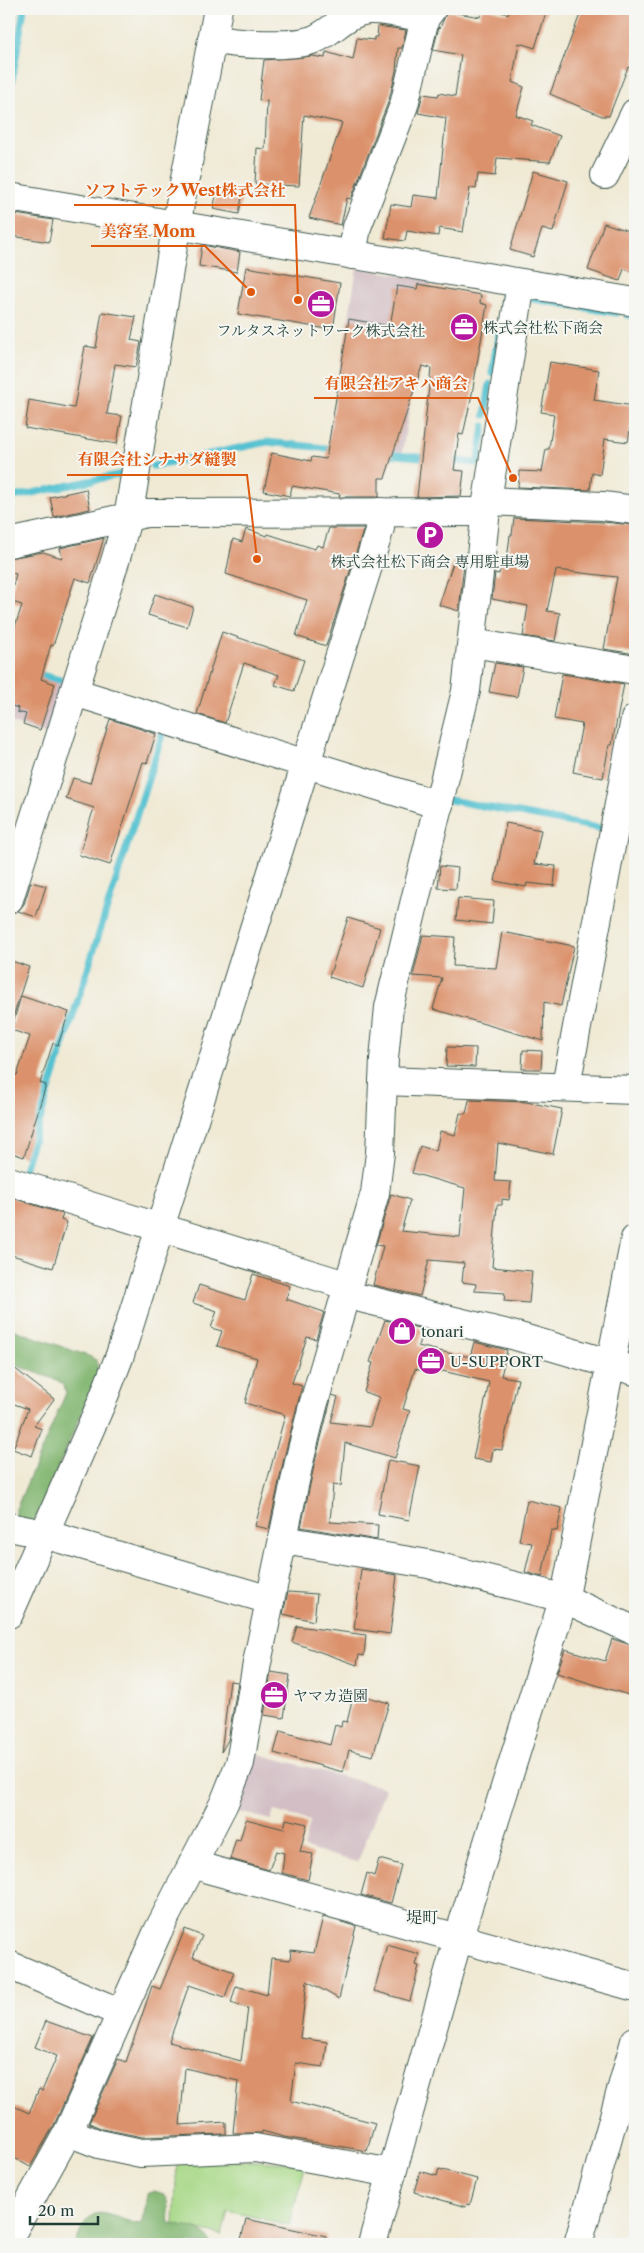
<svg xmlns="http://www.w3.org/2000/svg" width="644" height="2253" font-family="'Libre Caslon Text','Noto Serif JP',serif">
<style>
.industrial{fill:#d2bec4}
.green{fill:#a7d887;stroke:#638a5e}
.forest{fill:#85b874;stroke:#527a54}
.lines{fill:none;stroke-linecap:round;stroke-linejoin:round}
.stream{stroke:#57c2d1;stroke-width:7}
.building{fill:#db926c}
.minor-casing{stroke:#3e574c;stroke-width:30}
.minor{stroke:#fff;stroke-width:28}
.labels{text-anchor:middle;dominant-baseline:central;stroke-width:4;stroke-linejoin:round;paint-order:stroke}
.poi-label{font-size:15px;fill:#1f3d34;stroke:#f6f6f2;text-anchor:start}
.neighbourhood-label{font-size:16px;fill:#1f3d34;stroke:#f6f6f2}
.leader{fill:none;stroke:#de580e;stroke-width:2}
.callout-dot{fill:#de580e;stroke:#f6f6f2;stroke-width:2}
.callout-label{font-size:16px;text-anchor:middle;font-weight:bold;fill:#de580e;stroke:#f6f6f2;stroke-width:4;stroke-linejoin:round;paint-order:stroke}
</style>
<rect width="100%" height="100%" fill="#f6f6f2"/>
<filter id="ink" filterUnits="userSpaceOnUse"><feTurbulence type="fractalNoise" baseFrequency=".02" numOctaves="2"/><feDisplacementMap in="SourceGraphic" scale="10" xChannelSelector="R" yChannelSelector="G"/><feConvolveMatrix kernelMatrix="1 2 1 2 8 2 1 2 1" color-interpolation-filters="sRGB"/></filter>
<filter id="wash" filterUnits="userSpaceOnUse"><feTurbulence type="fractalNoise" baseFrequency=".0096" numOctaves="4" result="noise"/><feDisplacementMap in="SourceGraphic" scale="20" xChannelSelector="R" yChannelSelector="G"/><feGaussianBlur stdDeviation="1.12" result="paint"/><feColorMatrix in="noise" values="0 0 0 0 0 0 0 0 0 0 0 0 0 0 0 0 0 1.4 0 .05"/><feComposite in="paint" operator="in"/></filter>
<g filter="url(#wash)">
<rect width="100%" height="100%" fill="#f0ead5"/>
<g class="industrial">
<polygon points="357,268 431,280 402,452 328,444"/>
<polygon points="9,666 64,684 48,735 9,722"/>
<polygon points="251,1752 385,1788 358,1862 304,1848 310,1821 274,1811 271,1820 231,1810"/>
</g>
<polygon class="green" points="220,2159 306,2164 289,2225 228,2211 222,2235 174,2225 177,2161"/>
<g class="forest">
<polygon points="9,1328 91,1357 97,1361 98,1375 36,1518 30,1524 16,1517 16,1509 66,1393 64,1385 57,1380 9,1363"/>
<path d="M153,2191C174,2194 167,2207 170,2223C184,2229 207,2225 210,2244H76C91,2197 104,2216 139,2224L143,2222L147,2194Z"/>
</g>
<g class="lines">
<g class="stream">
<polyline points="9,98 24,9"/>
<polyline points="533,299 617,313"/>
<polyline points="503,306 504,296"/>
<polyline points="627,315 635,316"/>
<polyline points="492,373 501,318"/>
<polyline points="485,415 490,384"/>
<polyline points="386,454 430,458"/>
<polyline points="448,460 478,463 484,426"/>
<polyline points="153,466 267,442 335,449"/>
<polyline points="9,498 122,474"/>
<polyline points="34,673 60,680"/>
<polyline points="450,800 609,830"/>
<polyline points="619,832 635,836"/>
<polyline points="23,1173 165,726"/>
<polyline points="632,1323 635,1309"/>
</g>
</g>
<g id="blocks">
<g class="building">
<polygon points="482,9 490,9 508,14 509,9 547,9 535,48 519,43 512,82 524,87 516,115 533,121 531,125 560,136 550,162 497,158 495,176 478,174 476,189 470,188 463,232 439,228 438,236 407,231 405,241 385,238 391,204 411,207 413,195 438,198 446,118 418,113 423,94 438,96 439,93 455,96 461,55 433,50 439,27 440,28 447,11 480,17"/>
<polygon points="582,9 621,9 635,15 635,70 628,67 609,116 602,116 550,94"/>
<polygon points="378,26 406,30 402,48 398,48 396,71 389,100 351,199 347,198 341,225 309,218 342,123 304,115 299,186 255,184 257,148 265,149 267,101 259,100 264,60 312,56 325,58 326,52 353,60 357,38 374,40 374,37 377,37"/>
<polygon points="533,171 568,181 553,232 542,229 533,257 510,250"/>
<polygon points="217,192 242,197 239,214 213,209"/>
<polygon points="15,214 53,220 49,242 12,236"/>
<polygon points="604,223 635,233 635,273 624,269 620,281 588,270"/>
<polygon points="202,245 240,252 237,272 199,266"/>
<polygon points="246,267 340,283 333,330 238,314"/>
<polygon points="418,284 481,295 480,303 487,305 472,394 463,435 459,434 454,470 464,471 461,496 417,497 431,368 422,366 385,478 379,478 379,497 339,497 340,494 292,486 290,496 264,491 272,453 311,461 312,457 326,459 349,319 390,326 397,286 417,289"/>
<polygon points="102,312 136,317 131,340 141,342 136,367 115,364 107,414 122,416 117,444 25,428 29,400 74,408 85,346 96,348"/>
<polygon points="550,362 599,370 594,400 634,406 628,442 605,439 600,475 592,473 590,490 518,487 519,471 542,472 546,449 549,449 554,414 541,412"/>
<polygon points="86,489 90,509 54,517 50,497"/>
<polygon points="514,518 602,522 635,525 635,654 604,649 617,577 556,570 547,611 560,613 555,641 523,636 528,606 492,599 495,573 499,574 502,559 507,560 510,535 512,535"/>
<polygon points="329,528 364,528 326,646 296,636 307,600 226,574 233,539 242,542 246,529 267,536 268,534 315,549 317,545 323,547"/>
<polygon points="104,538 90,583 75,578 53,646 51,645 41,679 55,684 40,730 23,724 26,714 17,712 18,708 9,705 9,645 22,605 9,601 16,574 9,572 9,558 43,552 62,558 60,548"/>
<polygon points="454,560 464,563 459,611 439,605"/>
<polygon points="155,594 193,607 187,627 148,615"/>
<polygon points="222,632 304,660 294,691 275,685 279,675 244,663 225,723 197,714"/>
<polygon points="495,663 523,667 517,697 489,692"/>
<polygon points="562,674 624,684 612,745 609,745 603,778 573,772 582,724 554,719"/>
<polygon points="110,719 156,734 147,763 143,762 110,865 79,855 94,808 66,799 73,778 90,783"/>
<polygon points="506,823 541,830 534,864 556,866 554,886 527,883 526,887 495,881"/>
<polygon points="440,866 458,868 456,889 438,888"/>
<polygon points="31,882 46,886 36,917 18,911 24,904"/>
<polygon points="458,898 494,901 492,924 456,920"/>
<polygon points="348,918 380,928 363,988 329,977"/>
<polygon points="502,932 574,946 561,1006 544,1002 543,1041 433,1009 442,978 413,976 423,935 455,937 453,966 496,968"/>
<polygon points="9,960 29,967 13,1017 9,1017"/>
<polygon points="21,996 69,1012 58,1045 53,1043 40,1083 46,1085 24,1157 9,1152 9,1073 17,1075 30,1036 11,1030"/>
<polygon points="447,1047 476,1048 475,1067 446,1066"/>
<polygon points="523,1050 542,1051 541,1069 522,1069"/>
<polygon points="469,1100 526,1102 562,1109 553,1154 498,1143 495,1181 511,1182 509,1200 502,1199 502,1205 497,1205 492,1267 532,1271 529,1303 504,1301 505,1293 475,1291 476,1284 462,1282 464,1263 429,1260 420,1296 373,1285 383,1246 376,1245 391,1194 410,1200 401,1231 460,1237 465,1188 412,1173 420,1146 436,1151 440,1131 455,1135 460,1113 466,1114"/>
<polygon points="9,1197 63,1214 61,1220 67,1222 53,1268 9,1254"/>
<polygon points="253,1274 290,1286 286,1299 324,1312 316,1339 307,1337 292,1383 302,1386 284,1458 269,1529 255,1526 285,1415 245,1403 257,1358 217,1346 222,1331 211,1328 217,1311 193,1303 199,1285 245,1300"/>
<polygon points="385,1320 423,1329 418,1346 457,1355 457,1354 470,1357 474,1342 507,1350 501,1376 518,1379 502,1450 493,1449 491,1462 473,1459 489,1382 438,1370 437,1374 415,1369 403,1409 410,1411 395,1458 345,1443 341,1486 333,1485 330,1522 378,1525 377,1540 301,1527 314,1466 332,1395 338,1397 331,1422 370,1427 379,1397 364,1392 373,1363 370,1362"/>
<polygon points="9,1364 54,1399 34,1426 42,1429 32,1456 13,1449 28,1409 9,1402"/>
<polygon points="388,1460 420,1466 409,1520 378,1514"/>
<polygon points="527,1500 562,1508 557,1531 551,1530 542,1577 525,1572 532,1543 519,1541"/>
<polygon points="361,1569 397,1575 390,1634 354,1629"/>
<polygon points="288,1592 317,1594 314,1621 283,1614"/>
<polygon points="297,1626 366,1635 364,1656 359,1655 357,1665 292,1642"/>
<polygon points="612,1639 635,1646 635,1697 557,1673 565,1649 605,1661"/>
<polygon points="271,1672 290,1675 284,1718 264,1715"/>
<polygon points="230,1681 238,1682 228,1740 221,1752"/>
<polygon points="354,1693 389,1703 373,1756 349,1750 343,1772 274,1753 280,1731 330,1745 335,1725 341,1727 342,1721 347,1722"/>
<polygon points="246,1819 284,1829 286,1819 307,1824 300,1852 313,1854 308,1880 282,1873 284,1853 276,1851 269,1870 230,1859 236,1839 240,1840"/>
<polygon points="379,1859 401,1865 391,1903 361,1895 367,1873 374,1876"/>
<polygon points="323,1917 356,1926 339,1999 307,1981 300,2038 327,2042 325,2059 323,2067 296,2063 291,2101 375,2123 367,2151 284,2137 262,2131 262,2133 233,2133 238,2081 185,2068 180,2125 226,2122 226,2134 142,2137 103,2129 89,2123 118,2059 126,2062 152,1986 160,1989 185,1929 202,1936 193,1957 234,1972 225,1997 189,1985 169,2042 241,2061 248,2008 231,2003 236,1986 267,1995 271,1958 290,1960 291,1950 314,1953"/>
<polygon points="387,1945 419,1954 416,1965 419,1966 410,2001 374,1991"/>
<polygon points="46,2021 93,2038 54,2125 30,2167 9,2155 9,2104 29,2113 39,2089 42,2091 57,2056 35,2047"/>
<polygon points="439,2169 477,2179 470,2205 467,2204 466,2207 414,2192 420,2171 437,2176"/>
<polygon points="246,2219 326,2236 325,2244 240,2244"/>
</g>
</g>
</g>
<g filter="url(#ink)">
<use href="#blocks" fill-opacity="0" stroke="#3e574c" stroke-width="1"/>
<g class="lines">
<defs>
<g id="minor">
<path d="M212,39C234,44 294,48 315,39C333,31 347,12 368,10C386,9 407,15 425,18"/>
<polyline points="605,175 635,113"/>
<polyline points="9,197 635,302"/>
<polyline points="352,255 357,227 404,105 425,18 432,9"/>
<polyline points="487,501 603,506 635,510"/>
<polyline points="9,543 146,513 486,512"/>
<polyline points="472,643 635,670"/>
<polyline points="74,692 439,805"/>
<polyline points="9,899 116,558 129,512 180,204 218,9"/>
<polyline points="383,1081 635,1090"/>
<polyline points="567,1087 568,1075 635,719"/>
<polyline points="9,1181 339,1283 356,1297 516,1336 635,1371"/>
<polyline points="9,1527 44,1534 270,1600"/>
<polyline points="283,1540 428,1564 563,1598 635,1631"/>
<polyline points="9,1614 101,1404 120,1355 380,528 380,512"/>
<polyline points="194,1861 208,1869 635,1987"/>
<polyline points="9,1965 121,2013"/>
<polyline points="68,2132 99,2144 141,2153 255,2148 392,2173"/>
<polyline points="9,2238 68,2132 158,1931 224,1803 240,1763 257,1663 299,1462 313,1406 375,1193 380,1153 384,1059 389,1007 466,691 487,501 521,283"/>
<polyline points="372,2244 458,1939 566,1591 635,1239"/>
<polyline points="578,2244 635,2041"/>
</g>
</defs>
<use href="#minor" class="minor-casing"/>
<use href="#minor" class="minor"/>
</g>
</g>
<defs>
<symbol id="office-disc" viewBox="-11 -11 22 22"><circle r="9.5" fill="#b5179e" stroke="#f6f6f2"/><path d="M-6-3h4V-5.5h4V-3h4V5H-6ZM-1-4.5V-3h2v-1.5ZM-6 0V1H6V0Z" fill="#fff"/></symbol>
<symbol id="parking-disc" viewBox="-11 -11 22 22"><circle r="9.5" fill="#b5179e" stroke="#f6f6f2"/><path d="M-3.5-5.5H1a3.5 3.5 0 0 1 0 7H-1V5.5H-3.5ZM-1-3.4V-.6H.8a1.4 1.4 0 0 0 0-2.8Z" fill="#fff"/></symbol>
<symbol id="shop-disc" viewBox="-11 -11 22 22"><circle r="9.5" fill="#b5179e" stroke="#f6f6f2"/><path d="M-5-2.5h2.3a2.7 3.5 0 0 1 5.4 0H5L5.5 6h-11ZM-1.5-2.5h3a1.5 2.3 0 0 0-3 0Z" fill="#fff"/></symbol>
</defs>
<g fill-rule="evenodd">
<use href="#office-disc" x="305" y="288" width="32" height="32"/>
<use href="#office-disc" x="448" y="311" width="32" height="32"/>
<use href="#parking-disc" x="414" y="519" width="32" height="32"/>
<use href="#shop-disc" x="386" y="1315" width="32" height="32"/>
<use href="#office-disc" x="415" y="1345" width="32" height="32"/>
<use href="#office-disc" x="258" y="1679" width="32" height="32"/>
</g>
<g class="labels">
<g class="poi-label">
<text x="483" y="327">株式会社松下商会</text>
<text x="321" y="330" text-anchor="middle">フルタスネットワーク株式会社</text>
<text x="430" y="561" text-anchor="middle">株式会社松下商会 専用駐車場</text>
<text x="421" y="1331">tonari</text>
<text x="450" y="1361">U-SUPPORT</text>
<text x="293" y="1695">ヤマカ造園</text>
</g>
<g class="neighbourhood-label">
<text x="422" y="1917">堤町</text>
</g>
</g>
<path class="leader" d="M298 300L295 205H74M251 292L205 246H91M513 478L478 398H314M257 559L247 475H67"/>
<g class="callout-dot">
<circle cx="298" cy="300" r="5"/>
<circle cx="251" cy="292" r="5"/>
<circle cx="513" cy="478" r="5"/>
<circle cx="257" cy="559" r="5"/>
</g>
<g class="callout-label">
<text x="185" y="196">ソフトテックWest株式会社</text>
<text x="148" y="237">美容室 Mom</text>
<text x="396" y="389">有限会社アキハ商会</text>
<text x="157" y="465">有限会社シナサダ縫製</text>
</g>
<rect width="644" height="2253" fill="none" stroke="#f6f6f2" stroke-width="30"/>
<path d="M30 2216v8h68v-8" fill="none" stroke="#1f3d34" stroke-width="2.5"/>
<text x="38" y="2216" font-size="15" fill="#1f3d34" stroke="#f6f6f2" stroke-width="4" paint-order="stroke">20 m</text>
</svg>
